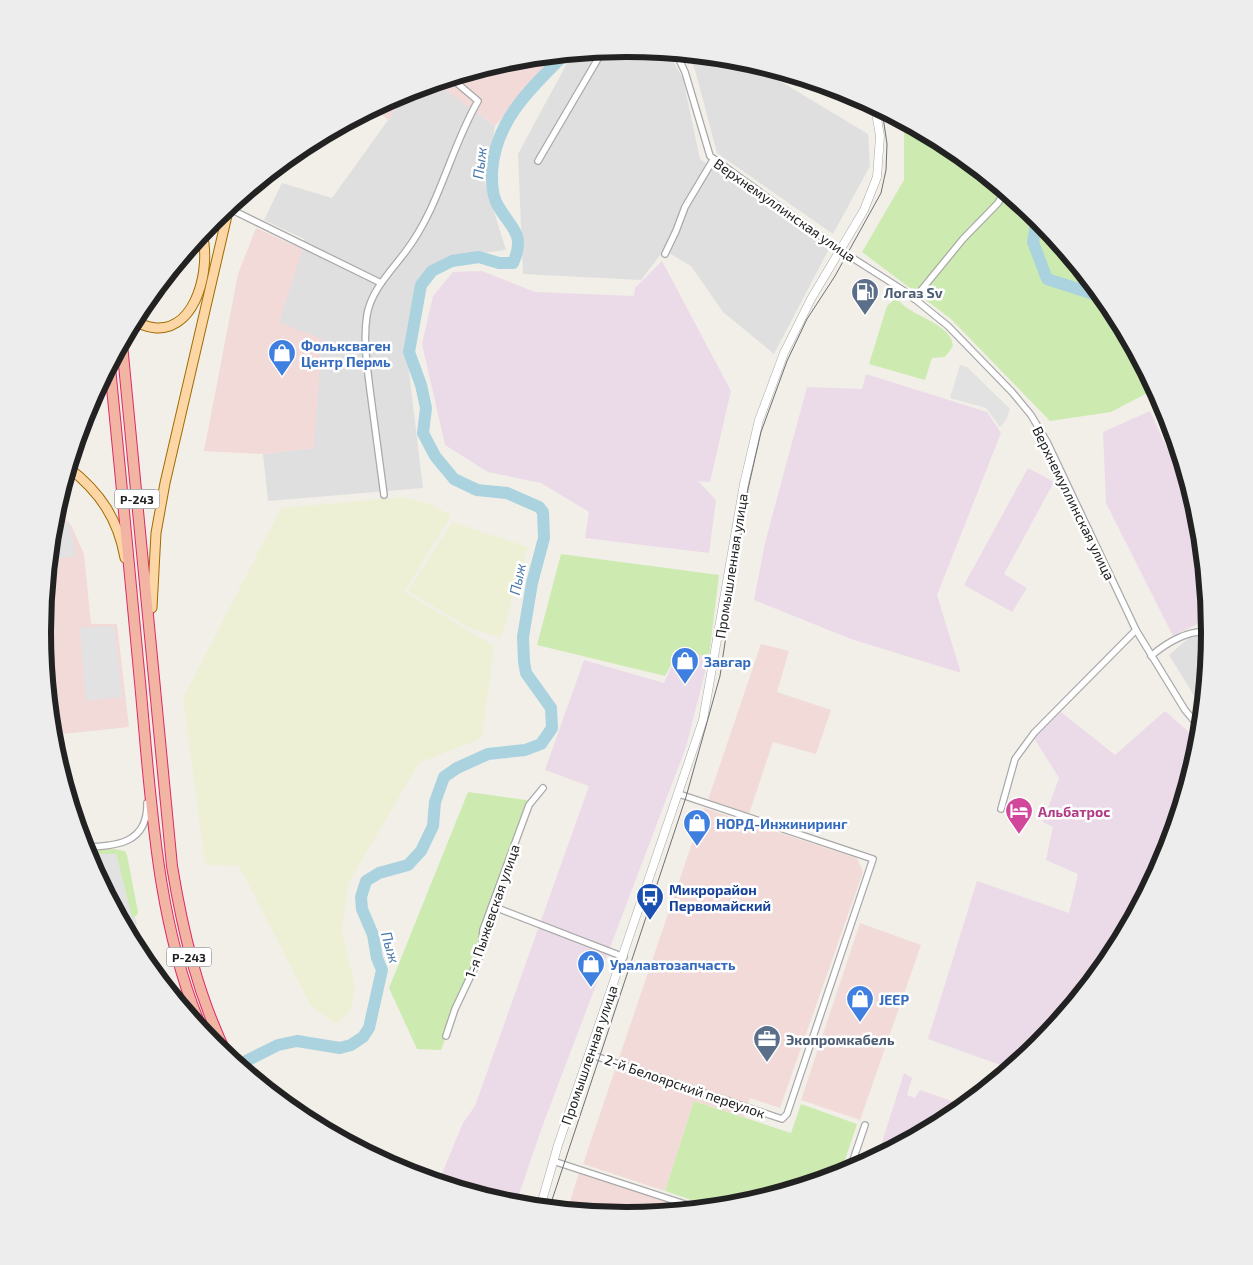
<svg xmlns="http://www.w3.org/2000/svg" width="1253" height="1265" font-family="'Exo 2',sans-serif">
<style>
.residential{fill:#e0dfdf}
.commercial{fill:#f2dad9}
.industrial{fill:#ebdbe8}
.farmland{fill:#eef0d5}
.grass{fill:#cdebb0}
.parking{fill:#e2e2e2}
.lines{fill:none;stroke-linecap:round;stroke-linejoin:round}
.river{stroke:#aad3df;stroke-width:12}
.minor-casing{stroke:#a9a9a9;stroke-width:8}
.tertiary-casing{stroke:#a9a9a9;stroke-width:9}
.primary-casing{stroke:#a06b00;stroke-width:11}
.trunk-casing{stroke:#dc2a67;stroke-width:12}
.minor{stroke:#fff;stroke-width:5.5}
.tertiary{stroke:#fff;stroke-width:8}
.primary{stroke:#fcd6a4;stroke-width:9}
.trunk{stroke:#f2b4a3;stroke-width:10}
.tram{stroke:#707070;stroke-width:1}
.labels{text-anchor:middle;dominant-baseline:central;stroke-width:5;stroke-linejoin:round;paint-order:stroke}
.shield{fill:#fff;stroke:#646464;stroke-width:1}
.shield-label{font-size:12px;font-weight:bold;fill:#222}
.street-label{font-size:14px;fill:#222;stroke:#fff}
.service-label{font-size:14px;font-weight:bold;fill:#4e5e75;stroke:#fff;text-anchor:start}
.shop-label{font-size:14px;font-weight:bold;fill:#366cbe;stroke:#fff;text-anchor:start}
.hotel-label{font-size:14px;font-weight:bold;fill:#b23c85;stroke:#fff;text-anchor:start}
.transit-label{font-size:14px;font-weight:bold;fill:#164399;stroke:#fff;text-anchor:start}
.water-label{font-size:15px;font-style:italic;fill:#4a7aab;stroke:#fff}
.rim{fill:none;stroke:#222;stroke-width:6}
</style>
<rect width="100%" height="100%" fill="#f2efe9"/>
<g class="residential">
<polygon points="627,49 669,53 683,79 700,159 830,247 774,354 723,312 691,266 664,250 641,280 523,274 518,154 572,54"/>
<polygon points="688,55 741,60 759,65 760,69 868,134 870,166 833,234 717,153 695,70"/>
<polygon points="436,83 495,126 485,183 506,250 451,257 416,284 406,347 423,488 268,501 263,454 314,448 279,322 304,239 264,220 282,183 332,198 409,91"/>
<polygon points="1209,621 1210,633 1203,710 1169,655"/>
</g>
<g class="commercial">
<polygon points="556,55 495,126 436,83 513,60"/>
<polygon points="409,91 388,120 374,108 403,93"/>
<polygon points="256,228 303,249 279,322 322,339 314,448 263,454 204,451 238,274"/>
<polygon points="56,510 71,525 84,554 91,624 117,624 129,727 53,735 43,633"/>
<polygon points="761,644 789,651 777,692 831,710 816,754 773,742 749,814 708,800"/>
<polygon points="704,808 857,858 863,872 780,1108 750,1098 744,1117 694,1101 665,1191 583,1164"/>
<polygon points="860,923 921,945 860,1120 801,1100"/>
<polygon points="579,1173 693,1210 626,1216 567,1211"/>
</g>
<g class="industrial">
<polygon points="662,261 731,391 710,482 698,481 716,500 709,553 585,538 589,512 541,483 488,472 445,445 422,344 433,296 453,272 482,271 535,292 634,296 635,288"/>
<polygon points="866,374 987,412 1001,433 937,595 961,673 851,639 754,600 765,543 807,387 862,389"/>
<polygon points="1150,411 1200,522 1206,587 1205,620 1173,636 1106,503 1103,432"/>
<polygon points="1028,468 1054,482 1004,574 1027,588 1012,612 964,585"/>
<polygon points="679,650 709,657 686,747 541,1130 515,1206 438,1183 463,1123 475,1106 589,786 545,770 584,660 664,683"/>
<polygon points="1165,711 1200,742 1199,747 1166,856 1112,957 1039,1046 1006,1073 1006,1067 928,1039 977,881 1069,913 1078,874 1046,860 1053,827 1043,822 1059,778 1034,738 1061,712 1115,755"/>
<polygon points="904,1073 912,1078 907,1095 915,1098 920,1090 966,1106 951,1118 877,1158"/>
</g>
<g class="farmland">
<polygon points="403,497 433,505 451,516 404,592 494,646 482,738 419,763 348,884 342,931 355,987 350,1012 336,1024 311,1006 239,866 205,865 183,698 281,508"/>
<polygon points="452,522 528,547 501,638 468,627 408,591"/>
</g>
<g class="grass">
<polygon points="904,122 951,147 1040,220 1112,308 1155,389 1111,412 1050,421 951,319 862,252 904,180"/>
<path d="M897,297C905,316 951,321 953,346L945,357L932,358L925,380L869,364L887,306Z"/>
<polygon points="561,554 719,575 709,657 679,650 665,676 537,645"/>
<polygon points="468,792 533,801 441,1050 417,1049 389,988"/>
<polygon points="114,849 125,851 127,855 138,912 137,915 132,918 116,854 86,854 85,851"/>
<polygon points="694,1101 791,1133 801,1104 857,1124 840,1175 740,1205 715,1208 665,1191"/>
</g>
<g class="parking">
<polygon points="960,365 967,367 1010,409 1006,420 1000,427 986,408 950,398"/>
<polygon points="56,512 70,526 76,556 50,559"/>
<polygon points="114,626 122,697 86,701 80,628"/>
<polygon points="86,854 116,854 132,917 135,917 137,924 129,935"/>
</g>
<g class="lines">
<g class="river">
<polyline points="1037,218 1033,242 1047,279 1103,297"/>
<path d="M238,1065L278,1045L297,1041L340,1048L351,1045L363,1037L369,1028L382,970L377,958L373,935L362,909L361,897L366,881L379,873L408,865L421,851L433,826L435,802L444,777L457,768L488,754L525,750L541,744L552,728L551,708L526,673L524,662L523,637L532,583L544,538L543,512L539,507L507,493L477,490L454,479L435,456L423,433L426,408L421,385L409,352L421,285L432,271L452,261L479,257L499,263H513C527,232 509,228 496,202C492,192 492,183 492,172C495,121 530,89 564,55"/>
</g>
<defs>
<g id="minor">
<polyline points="676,53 685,72 710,156 840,250 906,292 948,326 1012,392 1031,415 1047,442 1136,630 1185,710 1201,729"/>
<polyline points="538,161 599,57 606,51"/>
<polyline points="228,208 381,283"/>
<polyline points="665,254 676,231 685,207 713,160"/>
<polyline points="914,299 963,239 998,203 1005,191"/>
<path d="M384,495C379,460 375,425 370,390C367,365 363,340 367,315C371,290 392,270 406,251C440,206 450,149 478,101L451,78"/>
<path d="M1151,656C1166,643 1189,629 1210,632"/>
<polyline points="1001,809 1015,759 1034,733 1136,630"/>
<path d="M84,847C116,846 148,844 147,803"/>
<polyline points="492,906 624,957"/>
<polyline points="446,1036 455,1009 481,954 483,930 529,805 543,788"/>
<polyline points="589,1054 782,1119 787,1114 873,859 679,794"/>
<polyline points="553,1161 700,1209"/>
<polyline points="849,1172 865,1125"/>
</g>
<polyline id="tertiary" points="540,1208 558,1145 703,720 744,484 759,420 784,353 811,299 864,210 877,177 880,136 875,107"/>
<g id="primary">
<path d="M135,320C140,325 148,327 156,328C198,330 211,265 202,234"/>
<polyline points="91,402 96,393"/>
<path d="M69,468C100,492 118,519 125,558"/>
<polyline points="152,608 156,533 165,483 229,207"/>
</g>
<g id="trunk">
<path d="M122,344L172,866C183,933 198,996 228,1057"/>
<path d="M110,367C120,472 131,577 140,682C151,799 156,925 204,1034"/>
</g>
</defs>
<use href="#minor" class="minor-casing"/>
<use href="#tertiary" class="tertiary-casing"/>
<use href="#primary" class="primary-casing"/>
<use href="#trunk" class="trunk-casing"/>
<use href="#minor" class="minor"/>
<use href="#tertiary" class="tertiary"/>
<use href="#primary" class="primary"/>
<use href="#trunk" class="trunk"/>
<polyline class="tram" points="549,1209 686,797 720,676 748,489 761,432 787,361 807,319 835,276 881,193 886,170 887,144 882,110"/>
</g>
<defs>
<symbol id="fuel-pin" viewBox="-11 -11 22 30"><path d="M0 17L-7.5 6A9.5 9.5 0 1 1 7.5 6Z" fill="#5c6f8a" stroke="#fff"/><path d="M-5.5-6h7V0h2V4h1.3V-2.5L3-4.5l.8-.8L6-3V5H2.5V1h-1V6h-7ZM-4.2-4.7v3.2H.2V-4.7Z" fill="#fff"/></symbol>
<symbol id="shop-pin" viewBox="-11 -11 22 30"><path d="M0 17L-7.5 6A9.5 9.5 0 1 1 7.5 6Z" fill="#3f7fe0" stroke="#fff"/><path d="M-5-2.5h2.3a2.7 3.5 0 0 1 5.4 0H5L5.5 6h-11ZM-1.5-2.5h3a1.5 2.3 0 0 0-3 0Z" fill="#fff"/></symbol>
<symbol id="hotel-pin" viewBox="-11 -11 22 30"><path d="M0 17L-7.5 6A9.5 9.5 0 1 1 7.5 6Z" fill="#d1479c" stroke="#fff"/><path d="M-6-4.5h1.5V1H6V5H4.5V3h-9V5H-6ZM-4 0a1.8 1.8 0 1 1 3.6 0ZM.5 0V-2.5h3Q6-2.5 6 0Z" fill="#fff"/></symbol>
<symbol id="bus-pin" viewBox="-11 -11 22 30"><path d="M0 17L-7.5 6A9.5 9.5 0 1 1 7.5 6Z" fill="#1a4fb4" stroke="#fff"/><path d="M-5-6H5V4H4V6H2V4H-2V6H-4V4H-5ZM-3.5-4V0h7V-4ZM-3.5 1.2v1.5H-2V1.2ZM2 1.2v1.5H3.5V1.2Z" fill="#fff"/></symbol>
<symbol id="office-pin" viewBox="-11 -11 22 30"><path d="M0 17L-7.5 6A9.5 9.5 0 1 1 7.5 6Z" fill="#5c6f8a" stroke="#fff"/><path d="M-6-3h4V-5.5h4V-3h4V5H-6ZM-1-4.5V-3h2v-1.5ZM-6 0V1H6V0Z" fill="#fff"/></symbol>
</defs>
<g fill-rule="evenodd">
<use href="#fuel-pin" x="849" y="276" width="32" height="43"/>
<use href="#shop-pin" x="266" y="337" width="32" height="43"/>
<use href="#shop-pin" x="669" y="645" width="32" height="43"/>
<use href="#hotel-pin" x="1003" y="795" width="32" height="43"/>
<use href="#shop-pin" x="681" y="807" width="32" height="43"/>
<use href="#bus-pin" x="634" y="881" width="32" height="43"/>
<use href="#shop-pin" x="575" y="948" width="32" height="43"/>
<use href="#shop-pin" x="844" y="983" width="32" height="43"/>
<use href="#office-pin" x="751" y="1023" width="32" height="43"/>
</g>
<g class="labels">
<g class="shield">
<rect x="114.5" y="489.5" width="45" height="19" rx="4"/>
<rect x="166.5" y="947.5" width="45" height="19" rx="4"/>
</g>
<g class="shield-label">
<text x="137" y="499">Р-243</text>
<text x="189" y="957">Р-243</text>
</g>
<g class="street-label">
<text transform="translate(785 210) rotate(35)">Верхнемуллинская улица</text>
<text transform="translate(1074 503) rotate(64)">Верхнемуллинская улица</text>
<text transform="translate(731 566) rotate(-81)">Промышленная улица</text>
<text transform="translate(492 911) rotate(-71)">1-я Пыжевская улица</text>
<text transform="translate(589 1055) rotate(-71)">Промышленная улица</text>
<text transform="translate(685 1086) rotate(19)">2-й Белоярский переулок</text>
</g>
<g class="service-label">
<text x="884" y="292">Логаз Sv</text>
<text x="786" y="1039">Экопромкабель</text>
</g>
<g class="shop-label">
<text x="301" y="345">Фольксваген<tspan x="301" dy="16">Центр Пермь</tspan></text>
<text x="704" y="661">Завгар</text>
<text x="716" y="823">НОРД-Инжиниринг</text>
<text x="610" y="964">Уралавтозапчасть</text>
<text x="879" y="999">JEEP</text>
</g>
<g class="hotel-label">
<text x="1038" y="811">Альбатрос</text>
</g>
<g class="transit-label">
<text x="669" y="889">Микрорайон<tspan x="669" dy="16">Первомайский</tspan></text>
</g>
<g class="water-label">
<text transform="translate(479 163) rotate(-83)">Пыж</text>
<text transform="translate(517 579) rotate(-78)">Пыж</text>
<text transform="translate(391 947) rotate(74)">Пыж</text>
</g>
</g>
<path d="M0 0H1253V1265H0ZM51 632a575 575 0 1 1 1150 0a575 575 0 1 1-1150 0Z" fill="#ededed" fill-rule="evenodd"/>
<path class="rim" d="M51 632a575 575 0 1 1 1150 0a575 575 0 1 1-1150 0Z"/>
</svg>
